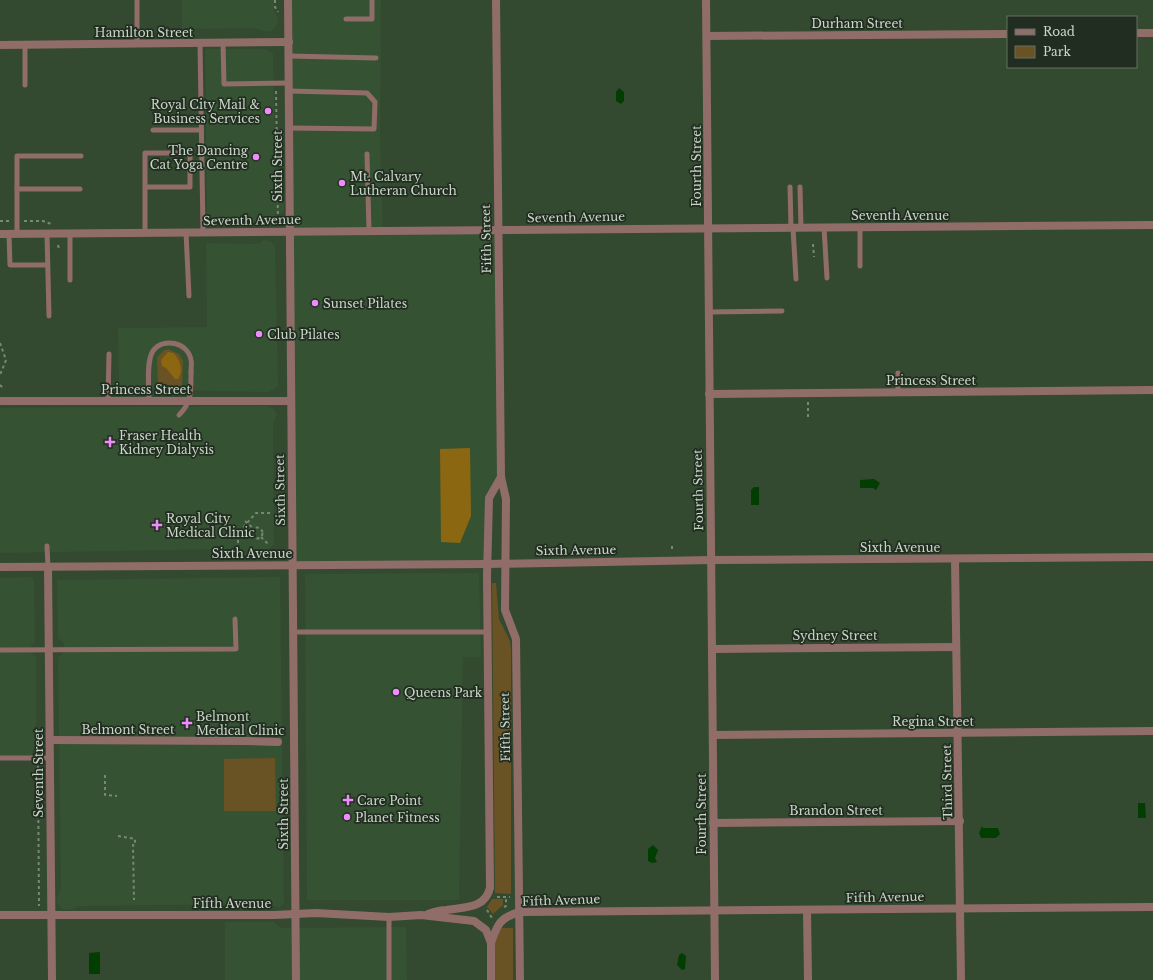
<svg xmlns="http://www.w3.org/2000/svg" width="1153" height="980" font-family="'Libre Baskerville',serif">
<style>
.built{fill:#355232}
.green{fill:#695223}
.forest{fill:#8b6712}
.water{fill:#023d02}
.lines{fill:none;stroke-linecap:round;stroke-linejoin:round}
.path{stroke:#768974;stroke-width:2;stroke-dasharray:3 3;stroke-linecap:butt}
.service{stroke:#916d6a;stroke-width:5}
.pedestrian{stroke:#916d6a;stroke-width:8}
.minor{stroke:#916d6a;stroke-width:8}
.tertiary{stroke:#916d6a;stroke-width:8}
.service-bridge{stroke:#916d6a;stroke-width:5}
.poi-dot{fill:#ed8cfa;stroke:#222d21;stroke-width:1.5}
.labels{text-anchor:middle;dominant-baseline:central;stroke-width:3.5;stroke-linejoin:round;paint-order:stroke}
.street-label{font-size:12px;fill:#c9d7c7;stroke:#222d21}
.poi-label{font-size:12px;fill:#c9d7c7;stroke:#222d21;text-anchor:start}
</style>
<rect width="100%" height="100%" fill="#334a30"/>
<g class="built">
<polygon points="182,0 274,0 274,11 278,18 278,22 272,31 268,32 253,28 182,29"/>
<polygon points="288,0 381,0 380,145 383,230 498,230 501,477 489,498 488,564 293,565"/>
<polygon points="205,49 265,49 273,54 276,197 280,198 284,203 284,210 282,213 275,213 275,221 272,222 207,220"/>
<polygon points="264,239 273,243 275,247 278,385 276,388 269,392 119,389 118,328 207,327 206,243 259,244"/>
<polygon points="268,406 274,409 277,414 273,425 274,544 269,549 228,552 228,549 0,553 0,408"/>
<polygon points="479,573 481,657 463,657 459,900 307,900 305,574"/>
<polygon points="31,577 34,581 35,642 31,645 32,654 36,657 36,748 32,750 32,758 0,758 0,578"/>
<polygon points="280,577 284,903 279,908 267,904 78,906 72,910 62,909 57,902 57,896 61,889 58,658 63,653 64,643 58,638 57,580"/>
<polygon points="225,922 273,922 281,928 406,927 407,980 225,980"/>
</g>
<g class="green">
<polygon points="168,349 179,354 183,361 182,386 158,384 157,358 163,351"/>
<polygon points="492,583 496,583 499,619 510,641 511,650 511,894 495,893"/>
<polygon points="275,758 276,811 224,811 224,759"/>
<polygon points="492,899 503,899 503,905 493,914 487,907"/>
<polygon points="501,928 513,928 513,980 495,980 494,943"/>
</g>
<g class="forest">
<path d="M168,352L173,353C180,358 184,372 178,379H175L166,368L162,366L161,360Z"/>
<polygon points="470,448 471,516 460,543 441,542 440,449"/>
</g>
<g class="water">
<polygon points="619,88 624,92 624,101 621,104 616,101 616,92"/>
<polygon points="874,479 880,483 876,490 873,488 860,488 860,480"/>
<polygon points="754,487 759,487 759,505 751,505 751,490"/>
<polygon points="1138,803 1145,803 1146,818 1138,818"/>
<polygon points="982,826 983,828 998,828 1000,834 996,838 981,838 979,833"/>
<polygon points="653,845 658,850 655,858 657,862 652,863 648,861 648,849"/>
<polygon points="100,952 100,974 89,974 89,953"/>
<polygon points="682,953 686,956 685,969 682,970 677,965 679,955"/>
</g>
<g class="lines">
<g class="path">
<polyline points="275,0 275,7 278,12"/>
<polyline points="276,91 278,223"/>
<polyline points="0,221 10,221"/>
<polyline points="24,221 43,221 51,224"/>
<polyline points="813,244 814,257"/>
<polyline points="58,245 59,249"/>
<polyline points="0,343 6,360 0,375"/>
<polyline points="0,385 3,388"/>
<polyline points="808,402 808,419"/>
<polyline points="245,521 253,528"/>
<circle cx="257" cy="533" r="5.5"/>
<polyline points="261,537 269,545"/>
<polyline points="672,546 672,552"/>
<polyline points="238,549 238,533 256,513 271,513"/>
<polyline points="38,750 38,738 40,737"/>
<polyline points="38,766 39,906"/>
<polyline points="105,775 105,795 117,796"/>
<polyline points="118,836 135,839 135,845 133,845 134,900"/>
<polyline points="497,897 510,897"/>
<polyline points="504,907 506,906 506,897"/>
<polyline points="487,910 492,918"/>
</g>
<g class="service">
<polyline points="346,19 372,19 372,0"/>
<polyline points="200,43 203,232"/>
<polyline points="223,43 224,84 289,83"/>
<polyline points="137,44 137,0"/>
<polyline points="25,45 25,85"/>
<polyline points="289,56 376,58"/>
<polyline points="289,91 367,93 375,102 374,129 289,128"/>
<polyline points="153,130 201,130"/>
<polyline points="367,154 369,231"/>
<polyline points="790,187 791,228"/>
<polyline points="800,187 801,228"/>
<polyline points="17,189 80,189"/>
<polyline points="824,227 827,278"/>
<polyline points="860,227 860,266"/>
<polyline points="793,228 796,279"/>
<polyline points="186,232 189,296"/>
<polyline points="145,233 145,153 190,153 190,187 145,187"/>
<polyline points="9,234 10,265 47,265"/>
<polyline points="17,234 17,156 81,156"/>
<polyline points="47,234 49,316"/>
<polyline points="70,234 70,280"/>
<polyline points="709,312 782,311"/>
<polyline points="898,373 898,392"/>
<polyline points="108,400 109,354"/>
<path d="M149,400C149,388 146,361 153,351C163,337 188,342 191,360C192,363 191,368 191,372"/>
<polyline points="47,546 48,567"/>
<polyline points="293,632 488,632"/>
<polyline points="0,650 236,649 235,619"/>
<polyline points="0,758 50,758"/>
<polyline points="389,917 389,980"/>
</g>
<polyline class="pedestrian" points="244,741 278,742"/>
<g class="minor">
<polyline points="496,0 501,477 506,499 505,610 516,639 520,980"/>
<polyline points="706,0 715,980"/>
<polyline points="1136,33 1153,33"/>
<polyline points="707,36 1008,34"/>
<polyline points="0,45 289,42"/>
<polyline points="0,234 1153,225"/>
<polyline points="709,394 1153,390"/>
<polyline points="0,401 291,401"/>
<polyline points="955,559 961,980"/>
<polyline points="48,567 52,980"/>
<polyline points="713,649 956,647"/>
<polyline points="713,735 1153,731"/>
<polyline points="50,740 244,741"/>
<polyline points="713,823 960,821"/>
<polyline points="807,910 808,980"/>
<path d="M428,914C434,912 440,910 446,910C464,907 485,909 490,888L487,576L489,498L501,477"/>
<polyline points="0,915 274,915 316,913 389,917 421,915 474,921 486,930 491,943 491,980"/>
<path d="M491,943C497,925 500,917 520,912L1153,907"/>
</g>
<g class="tertiary">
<polyline points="288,0 296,980"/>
<polyline points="0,567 488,564 711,560 1153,557"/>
</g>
<path class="service-bridge" d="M179,415C192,403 191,389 191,372"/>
</g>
<g class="poi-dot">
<circle cx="268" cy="111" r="4"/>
<circle cx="256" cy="157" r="4"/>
<circle cx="342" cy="183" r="4"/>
<circle cx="315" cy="303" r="4"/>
<circle cx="259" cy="334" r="4"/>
<path d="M108 436h4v4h4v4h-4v4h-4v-4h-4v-4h4z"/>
<path d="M155 519h4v4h4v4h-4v4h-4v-4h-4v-4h4z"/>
<circle cx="396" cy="692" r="4"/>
<path d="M185 717h4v4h4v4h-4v4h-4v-4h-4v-4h4z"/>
<path d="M346 794h4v4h4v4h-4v4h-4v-4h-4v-4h4z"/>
<circle cx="347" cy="817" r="4"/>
</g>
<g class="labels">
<g class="street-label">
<text x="857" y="23">Durham Street</text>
<text x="144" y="32">Hamilton Street</text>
<text transform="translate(277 166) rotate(-90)">Sixth Street</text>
<text transform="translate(696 166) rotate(-90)">Fourth Street</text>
<text x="900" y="215">Seventh Avenue</text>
<text transform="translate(576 217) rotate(-1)">Seventh Avenue</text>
<text transform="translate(252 220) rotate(-1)">Seventh Avenue</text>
<text transform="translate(486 239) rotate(-91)">Fifth Street</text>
<text x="931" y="380">Princess Street</text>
<text x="146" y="389">Princess Street</text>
<text transform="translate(280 490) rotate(-91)">Sixth Street</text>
<text transform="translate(698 490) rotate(-91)">Fourth Street</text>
<text x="900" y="547">Sixth Avenue</text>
<text transform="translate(576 550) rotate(-1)">Sixth Avenue</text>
<text x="252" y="553">Sixth Avenue</text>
<text x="835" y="635">Sydney Street</text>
<text x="933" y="721">Regina Street</text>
<text transform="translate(505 727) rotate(-91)">Fifth Street</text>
<text x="128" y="729">Belmont Street</text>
<text transform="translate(38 773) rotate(-90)">Seventh Street</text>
<text transform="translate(947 782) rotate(-91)">Third Street</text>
<text x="836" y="810">Brandon Street</text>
<text transform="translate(283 814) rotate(-90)">Sixth Street</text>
<text transform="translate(701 814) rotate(-90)">Fourth Street</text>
<text transform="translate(885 897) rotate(-1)">Fifth Avenue</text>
<text transform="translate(561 900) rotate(-2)">Fifth Avenue</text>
<text x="232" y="903">Fifth Avenue</text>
</g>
<g class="poi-label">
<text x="260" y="104" text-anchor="end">Royal City Mail &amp;<tspan x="260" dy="14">Business Services</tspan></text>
<text x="248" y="150" text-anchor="end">The Dancing<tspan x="248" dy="14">Cat Yoga Centre</tspan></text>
<text x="350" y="176">Mt. Calvary<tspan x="350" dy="14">Lutheran Church</tspan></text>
<text x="323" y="303">Sunset Pilates</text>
<text x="267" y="334">Club Pilates</text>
<text x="119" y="435">Fraser Health<tspan x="119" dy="14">Kidney Dialysis</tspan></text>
<text x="166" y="518">Royal City<tspan x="166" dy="14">Medical Clinic</tspan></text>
<text x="404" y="692">Queens Park</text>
<text x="196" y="716">Belmont<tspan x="196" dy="14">Medical Clinic</tspan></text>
<text x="357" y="800">Care Point</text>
<text x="355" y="817">Planet Fitness</text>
</g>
</g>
<rect x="1007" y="16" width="130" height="52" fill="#222d21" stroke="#657163"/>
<rect x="1015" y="29" width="20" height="6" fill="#916d6a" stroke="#657163"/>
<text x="1043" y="36" font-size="12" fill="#c9d7c7">Road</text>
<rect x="1015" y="46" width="20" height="12" fill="#695223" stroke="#657163"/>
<text x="1043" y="56" font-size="12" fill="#c9d7c7">Park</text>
</svg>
